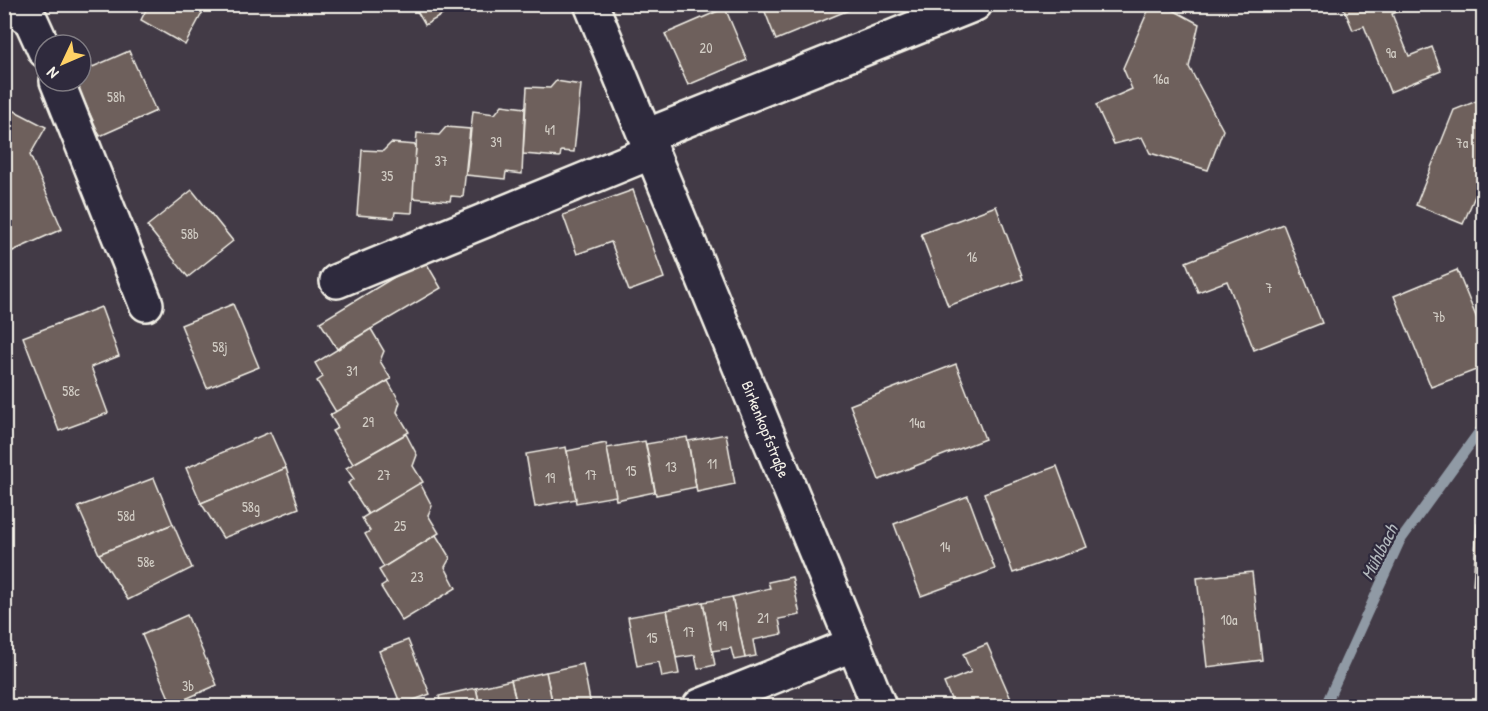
<svg xmlns="http://www.w3.org/2000/svg" width="1488" height="711" font-family="'Patrick Hand',sans-serif">
<style>
.lines{fill:none;stroke-linecap:round;stroke-linejoin:round}
.stream{stroke:#909aa5;stroke-width:10}
.building{fill:#6e605c;stroke:#f4f1e8;stroke-width:1.5}
.minor-casing{stroke:#f4f1e8;stroke-width:38}
.minor{stroke:#2f2a3d;stroke-width:33}
.labels{text-anchor:middle;dominant-baseline:central;stroke-width:4.5;stroke-linejoin:round;paint-order:stroke}
.number-label{font-size:14px;fill:#d2cdc5}
.street-label{font-size:16px;fill:#f4f1e8;stroke:#2f2a3d}
.water-label{font-size:18px;font-style:italic;fill:#b1b7bb;stroke:#2f2a3d}
</style>
<rect width="100%" height="100%" fill="#423a46"/>
<filter id="ink" filterUnits="userSpaceOnUse"><feTurbulence type="fractalNoise" baseFrequency=".0167" numOctaves="2"/><feDisplacementMap in="SourceGraphic" scale="12" xChannelSelector="R" yChannelSelector="G"/><feConvolveMatrix kernelMatrix="1 2 1 2 8 2 1 2 1" color-interpolation-filters="sRGB"/></filter>
<g filter="url(#ink)">
<g class="lines">
<polyline class="stream" points="1325,706 1400,541 1484,425"/>
</g>
<g class="building">
<polygon points="149,4 207,4 185,45 141,20"/>
<polygon points="413,4 461,4 425,25"/>
<polygon points="762,4 855,4 856,7 776,40"/>
<polygon points="1151,4 1162,4 1199,24 1189,67 1223,130 1208,170 1150,153 1142,137 1114,144 1096,105 1132,89 1123,68"/>
<polygon points="1342,4 1416,4 1392,14 1409,56 1432,47 1441,71 1390,92 1364,26 1353,30"/>
<polygon points="725,8 747,60 688,85 665,34"/>
<polygon points="129,51 156,111 100,136 75,81 81,81 81,72"/>
<polygon points="556,81 581,85 574,152 561,151 560,157 523,154 527,87 550,88"/>
<polygon points="1484,98 1484,175 1463,224 1416,205 1454,110"/>
<polygon points="502,105 525,108 522,174 506,172 505,179 466,175 473,111 495,114"/>
<polygon points="9,108 46,127 30,155 62,229 6,254 4,114"/>
<polygon points="446,127 470,129 463,197 451,196 450,201 412,198 417,133 439,135"/>
<polygon points="391,143 416,145 412,213 395,212 394,218 357,215 362,150 383,151"/>
<polygon points="192,190 233,241 188,277 147,226"/>
<polygon points="633,190 664,278 629,291 611,242 577,254 563,215"/>
<polygon points="996,206 1023,279 948,306 921,234"/>
<polygon points="1283,224 1322,323 1254,350 1227,281 1198,292 1186,262"/>
<polygon points="424,259 441,288 337,349 320,322"/>
<polygon points="1457,270 1484,336 1484,367 1431,387 1394,296"/>
<polygon points="233,304 259,367 207,388 181,325"/>
<polygon points="101,307 119,356 91,367 108,413 59,431 23,337"/>
<polygon points="371,329 384,351 380,361 391,379 336,412 317,381 323,377 315,363"/>
<polygon points="956,364 985,439 879,480 850,405"/>
<polygon points="388,381 400,402 397,412 409,432 353,464 332,431 338,428 330,415"/>
<polygon points="270,432 286,468 201,503 186,468"/>
<polygon points="406,434 417,455 413,466 423,482 368,514 348,483 354,479 346,468"/>
<polygon points="726,434 735,484 697,492 688,441"/>
<polygon points="687,437 696,487 656,495 646,444"/>
<polygon points="645,441 655,492 616,500 607,448"/>
<polygon points="606,443 616,496 576,503 567,451"/>
<polygon points="566,447 576,499 535,507 526,454"/>
<polygon points="1057,466 1087,547 1013,573 984,493"/>
<polygon points="286,468 299,508 223,538 201,503"/>
<polygon points="154,478 173,524 99,554 78,507"/>
<polygon points="420,483 432,506 428,515 439,533 384,567 365,534 370,531 362,518"/>
<polygon points="968,496 995,569 921,596 894,524"/>
<polygon points="173,524 192,568 128,600 99,554"/>
<polygon points="1477,524 1484,525 1484,586 1473,585"/>
<polygon points="436,535 450,558 445,567 456,588 402,621 381,587 387,583 379,570"/>
<polygon points="1252,572 1262,660 1207,667 1197,578"/>
<polygon points="792,577 800,615 779,619 782,634 753,640 756,656 745,658 732,597 770,588 768,582"/>
<polygon points="732,597 745,658 734,660 731,648 712,651 703,602"/>
<polygon points="703,602 715,665 698,669 695,655 676,658 667,610"/>
<polygon points="667,610 679,674 662,677 659,662 637,666 628,617"/>
<polygon points="187,615 217,685 172,705 142,635"/>
<polygon points="408,640 430,694 401,705 379,651"/>
<polygon points="987,644 1014,706 954,706 944,683 971,672 963,654"/>
<polygon points="583,664 591,706 553,706 546,672"/>
<polygon points="546,672 553,706 517,706 511,680"/>
<polygon points="511,680 517,706 480,706 476,688"/>
<polygon points="476,688 480,706 441,706 439,696"/>
</g>
<g class="lines">
<defs>
<g id="minor">
<polyline points="7,4 31,20 45,51"/>
<polyline points="591,4 879,706"/>
<polyline points="57,81 146,304"/>
<polyline points="646,136 975,4"/>
<polyline points="337,281 652,152"/>
<polyline points="700,706 854,644"/>
</g>
</defs>
<use href="#minor" class="minor-casing"/>
<use href="#minor" class="minor"/>
</g>
</g>
<g class="labels">
<g class="number-label">
<text x="706" y="47">20</text>
<text x="1391" y="52">9a</text>
<text x="1161" y="78">16a</text>
<text x="116" y="96">58h</text>
<text x="550" y="129">41</text>
<text x="496" y="141">39</text>
<text x="1462" y="142">7a</text>
<text x="441" y="160">37</text>
<text x="387" y="175">35</text>
<text x="190" y="233">58b</text>
<text x="972" y="256">16</text>
<text x="1269" y="287">7</text>
<text x="1439" y="316">7b</text>
<text x="220" y="346">58j</text>
<text x="352" y="370">31</text>
<text x="71" y="390">58c</text>
<text x="368" y="421">29</text>
<text x="917" y="422">14a</text>
<text x="712" y="463">11</text>
<text x="671" y="466">13</text>
<text x="631" y="470">15</text>
<text x="384" y="474">27</text>
<text x="591" y="474">17</text>
<text x="550" y="477">19</text>
<text x="251" y="506">58g</text>
<text x="126" y="515">58d</text>
<text x="400" y="525">25</text>
<text x="945" y="546">14</text>
<text x="146" y="561">58e</text>
<text x="417" y="576">23</text>
<text x="763" y="617">21</text>
<text x="1229" y="619">10a</text>
<text x="722" y="625">19</text>
<text x="689" y="631">17</text>
<text x="652" y="637">15</text>
<text x="188" y="685">3b</text>
</g>
<g class="street-label">
<text transform="translate(766 429) rotate(68)">Birkenkopfstraße</text>
</g>
<g class="water-label">
<text transform="translate(1379 552) rotate(-63)">Mühlbach</text>
</g>
</g>
<rect width="1488" height="711" fill="none" stroke="#2f2a3d" stroke-width="24"/>
<rect x="12" y="12" width="1464" height="687" fill="none" stroke="#f4f1e8" stroke-width="2" filter="url(#ink)"/>
<g transform="translate(63 63) rotate(226)"><circle r="28" fill="#2f2a3d" stroke="#7e7a81" stroke-width="1.5"/>
<path d="M0-4.5L10 22L0 15L-10 22Z" fill="#ffd166"/>
<text y="-9" font-size="16" font-weight="bold" text-anchor="middle" fill="#f4f1e8">N</text>
</g>
</svg>
